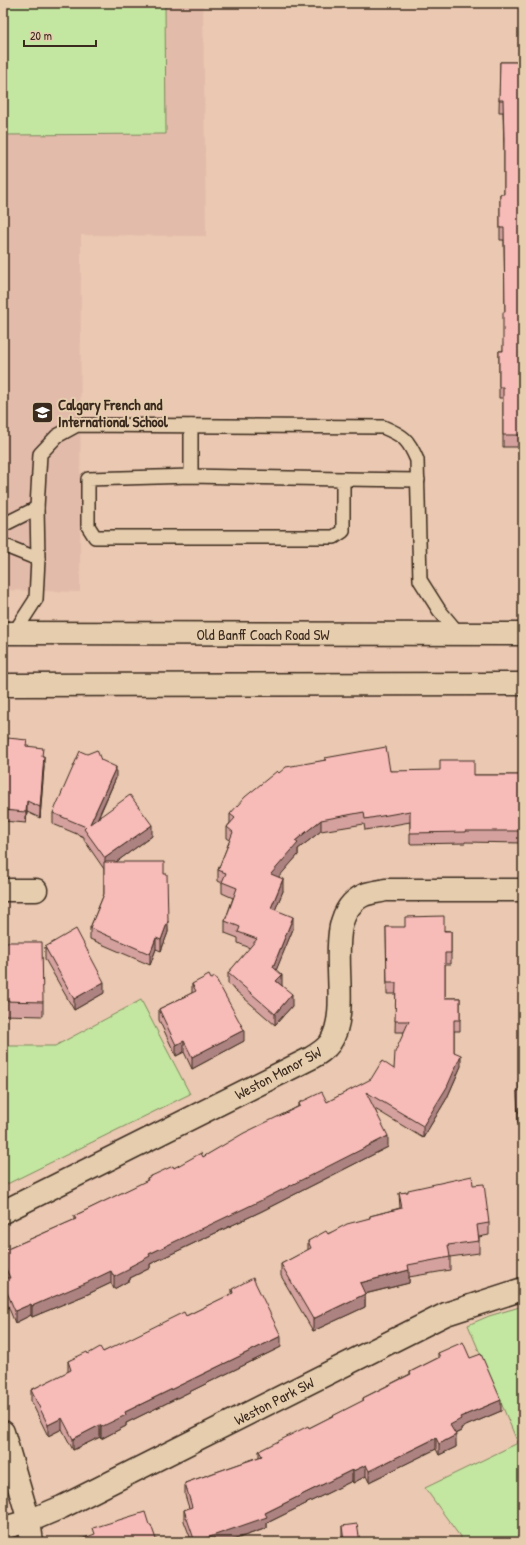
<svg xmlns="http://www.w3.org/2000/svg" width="526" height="1545" font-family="'Patrick Hand',sans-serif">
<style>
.built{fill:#e3bbaa}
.green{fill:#c3e6a0;stroke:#7f885f}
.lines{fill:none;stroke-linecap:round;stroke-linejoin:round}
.lane-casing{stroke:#3b2a1e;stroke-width:16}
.street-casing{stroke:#3b2a1e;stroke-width:25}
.secondary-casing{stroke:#3b2a1e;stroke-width:25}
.lane{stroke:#e5cdae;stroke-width:13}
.street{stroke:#e5cdae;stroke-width:22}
.secondary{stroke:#e5cdae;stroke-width:22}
.wall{fill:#d4a19e;stroke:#3b2a1e}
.shaded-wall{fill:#ad8381;stroke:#3b2a1e}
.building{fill:#f7bbb8;stroke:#3b2a1e}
.labels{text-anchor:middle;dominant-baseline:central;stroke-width:4;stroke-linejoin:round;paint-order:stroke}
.poi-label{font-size:15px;font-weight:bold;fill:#3b2a1e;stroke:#e5cdae;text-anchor:start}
.street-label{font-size:15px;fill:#3b2a1e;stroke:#e5cdae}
</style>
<rect width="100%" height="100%" fill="#eac8b1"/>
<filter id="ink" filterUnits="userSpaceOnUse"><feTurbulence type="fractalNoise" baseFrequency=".025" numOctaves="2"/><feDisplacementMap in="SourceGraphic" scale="8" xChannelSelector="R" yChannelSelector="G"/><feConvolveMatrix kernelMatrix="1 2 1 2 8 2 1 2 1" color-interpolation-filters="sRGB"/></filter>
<g filter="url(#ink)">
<polygon class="built" points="3,3 203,3 206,236 81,235 80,592 3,590"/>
<g class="green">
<polygon points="3,3 165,3 166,134 3,135"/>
<polygon points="141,1000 190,1094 3,1186 3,1046 55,1046"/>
<polygon points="523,1306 523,1542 464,1542 425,1488 518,1443 468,1325 489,1316"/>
</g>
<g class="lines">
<defs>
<g id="lane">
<polyline points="191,426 191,476 88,479 88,526 95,537 334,537 343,531 343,479 191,476"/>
<polyline points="343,479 418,480"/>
<polyline points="3,525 37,508"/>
<polyline points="3,545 38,559"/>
<path d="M14,633L36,599L38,559L37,508L40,454L57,436L77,425L383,427C404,436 408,439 417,460L420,580L439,610L459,634"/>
</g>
<g id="street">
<polyline points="3,890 36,890"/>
<path d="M3,1212L311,1058C318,1054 325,1050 330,1043C356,1004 316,917 364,895C371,892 379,892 385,890H523"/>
<polyline points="3,1432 29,1521 32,1542"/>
<polyline points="3,1528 29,1521 62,1507 446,1314 523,1289"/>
</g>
<g id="secondary">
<polyline points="3,633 523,634"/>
<polyline points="3,685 523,684"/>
</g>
</defs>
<use href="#lane" class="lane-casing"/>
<use href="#street" class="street-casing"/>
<use href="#secondary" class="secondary-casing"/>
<use href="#lane" class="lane"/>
<use href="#street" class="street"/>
<use href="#secondary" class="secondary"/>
</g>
<g class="wall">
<polygon points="500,62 523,62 523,447 503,447 503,398 499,398 499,351 503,351 505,312 504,240 500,240 500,194 504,194 504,150 503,112 499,112"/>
<polygon points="27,746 43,756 44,767 40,818 27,812 26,823 3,821 3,767 5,768"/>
<polygon points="325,758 390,771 474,775 520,775 523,768 523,843 465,842 465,843 410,844 410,822 365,830 364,824 321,831 298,849 298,855 278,877 283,891 275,910 293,929 276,970 282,986 292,1006 275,1025 228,984 228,973 250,948 238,943 238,938 225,933 225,921 233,898 222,893 222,883 218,881 218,870 230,840 227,838 227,827 230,823 230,814 279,773 325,760"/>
<polygon points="101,760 116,778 98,819 152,836 116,862 164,874 168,932 161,951 156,949 150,965 90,939 90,928 104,894 104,869 84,840 84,837 53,824 53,813"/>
<polygon points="386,927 451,931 451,964 445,964 445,998 460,998 460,1031 454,1031 454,1052 461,1066 447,1098 423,1138 375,1109 388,1147 262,1211 150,1264 150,1268 130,1278 130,1280 114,1289 111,1283 88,1294 32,1317 31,1315 15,1323 3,1294 3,1278 5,1278 3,1273 3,1251 74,1220 74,1216 147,1181 147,1178 203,1157 299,1106 299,1103 327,1102 394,1069 404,1032 395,1032 396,994 387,994"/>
<polygon points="3,942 43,1002 43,1016 3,1015"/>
<polygon points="45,947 104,993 74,1010 45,959"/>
<polygon points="192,984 244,1041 192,1069 184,1052 176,1056 159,1020 159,1009 192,993"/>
<polygon points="523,1078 523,1148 522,1148 521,1123 518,1123 517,1091 519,1091"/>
<polygon points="473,1185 489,1223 489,1235 479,1237 479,1253 450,1257 450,1270 409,1277 409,1283 365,1294 365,1307 313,1331 281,1276 281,1264 308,1250 308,1241 370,1218 370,1216 400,1208 399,1193"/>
<polygon points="232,1289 281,1347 126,1423 126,1426 101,1439 100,1437 73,1450 62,1429 48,1436 31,1401 31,1390 68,1372 68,1361 88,1354 103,1352 186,1316 232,1294"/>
<polygon points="438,1353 470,1358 501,1411 461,1428 461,1431 455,1434 456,1447 439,1455 436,1449 369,1482 366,1476 353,1483 352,1481 267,1523 267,1528 227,1542 192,1542 184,1521 184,1510 189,1508 185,1495 185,1483 259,1457 259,1451 309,1428 363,1401 363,1398 410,1374 410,1372 438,1358"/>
<polygon points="342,1526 360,1542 342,1542"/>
</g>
<g class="shaded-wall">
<polygon points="44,756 44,767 40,818 40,807"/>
<polygon points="116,767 116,778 90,835 90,824"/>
<polygon points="27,801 27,812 26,823 26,812"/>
<polygon points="321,820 321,831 298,849 298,855 271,886 271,874 295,841"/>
<polygon points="152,825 152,836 105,870 105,858"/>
<polygon points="283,879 283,891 271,920 271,908"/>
<polygon points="293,917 293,929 273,978 273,967"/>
<polygon points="168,921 168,932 161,951 161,940"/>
<polygon points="156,938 156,949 150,965 150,954"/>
<polygon points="282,975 282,986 276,981"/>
<polygon points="104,982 104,993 74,1010 74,999"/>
<polygon points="292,994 292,1006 275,1025 275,1014"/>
<polygon points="244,1030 244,1041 192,1069 192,1057"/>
<polygon points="184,1041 184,1052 176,1056 176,1045"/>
<polygon points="461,1055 461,1066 447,1098 423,1138 423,1126"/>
<polygon points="388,1136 388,1147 262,1211 150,1264 150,1268 130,1278 130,1280 114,1289 114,1277 149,1254"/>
<polygon points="409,1270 409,1283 360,1295 360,1283"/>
<polygon points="111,1271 111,1283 88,1294 32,1317 32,1306"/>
<polygon points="365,1294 365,1307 313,1331 313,1319"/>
<polygon points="31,1304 31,1315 15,1323 15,1311"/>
<polygon points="281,1336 281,1347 126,1423 126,1426 101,1439 101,1427 125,1412"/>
<polygon points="501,1400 501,1411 461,1428 461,1431 450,1436 450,1425 460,1417"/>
<polygon points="62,1418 62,1429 48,1436 48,1425"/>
<polygon points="100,1425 100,1437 73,1450 73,1439"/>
<polygon points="456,1435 456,1447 439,1455 439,1444"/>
<polygon points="436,1438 436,1449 369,1482 369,1471"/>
<polygon points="366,1465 366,1476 353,1483 353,1471"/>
<polygon points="352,1470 352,1481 267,1523 267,1528 227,1542 195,1542 265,1513"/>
</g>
<g class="building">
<polygon points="500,62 523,62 523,435 503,435 503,387 499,387 499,351 503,351 503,312 505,312 504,228 500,228 500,194 504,194 504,139 503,100 499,100"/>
<polygon points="8,738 27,740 26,746 43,748 42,756 44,756 40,807 27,801 26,812 3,810 3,767 5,768"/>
<polygon points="386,747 390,771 440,770 440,760 474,760 474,775 520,775 520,768 523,768 523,831 465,831 465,832 410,833 410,811 365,819 364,812 321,820 295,841 298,843 271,874 283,879 271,908 293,917 273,967 282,975 276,981 292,994 275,1014 228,973 257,939 238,932 240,927 225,921 237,888 222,882 226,873 218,870 233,832 227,827 235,818 230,814 245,797 277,771 279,773 286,767 326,760 325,758"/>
<polygon points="97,750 101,760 116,767 90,824 130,795 152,825 105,858 84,829 86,827 53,813 80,751 87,754"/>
<polygon points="104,862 164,862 164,874 167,874 168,921 161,940 156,938 150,954 90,928 104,894"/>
<polygon points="444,916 444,931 451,931 451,953 445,953 445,998 460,998 460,1020 454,1020 454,1052 461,1055 447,1087 423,1126 366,1092 388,1136 262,1200 149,1254 150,1256 129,1267 130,1269 114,1277 111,1271 88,1282 32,1306 31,1304 15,1311 3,1283 3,1278 10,1278 3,1262 3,1251 76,1219 74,1216 148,1180 147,1178 173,1166 174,1168 201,1153 203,1157 244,1133 300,1106 299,1103 322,1092 327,1102 371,1079 382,1061 394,1069 395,1052 409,1021 395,1021 396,983 387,983 386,927 405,927 405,917"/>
<polygon points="76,929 104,982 74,999 45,947"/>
<polygon points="3,942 42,942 43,1002 3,1001"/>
<polygon points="209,975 211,979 215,977 244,1030 192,1057 184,1041 176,1045 159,1009 196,991 192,984"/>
<polygon points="519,1078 523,1078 523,1137 522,1137 521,1112 518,1112 517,1091 519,1091"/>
<polygon points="472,1176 473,1185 484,1184 489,1223 477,1225 479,1241 448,1245 450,1257 408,1265 409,1270 360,1283 365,1294 313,1319 281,1264 311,1248 308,1241 326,1231 328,1234 347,1224 370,1218 370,1216 402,1208 399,1193 408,1192 408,1190"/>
<polygon points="253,1278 281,1336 125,1412 126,1415 101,1427 100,1425 73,1439 62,1418 48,1425 31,1390 71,1370 68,1361 87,1352 88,1354 100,1347 103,1352 184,1312 186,1316 233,1293 232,1289"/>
<polygon points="463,1342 470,1358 481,1354 501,1400 460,1417 461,1419 450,1425 456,1435 439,1444 436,1438 369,1471 366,1465 353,1471 352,1470 265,1513 267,1517 195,1542 184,1510 192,1507 185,1483 262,1456 259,1451 308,1426 309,1428 364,1400 363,1398 411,1374 410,1372 440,1357 438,1353"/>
<polygon points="145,1512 149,1525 151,1525 157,1542 79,1542 79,1540 95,1534 93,1528"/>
<polygon points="357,1524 360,1542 344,1542 342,1526"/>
</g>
</g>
<defs>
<symbol id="school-square" viewBox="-11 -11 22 22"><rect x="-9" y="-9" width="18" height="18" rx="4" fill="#3b2a1e" stroke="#e5cdae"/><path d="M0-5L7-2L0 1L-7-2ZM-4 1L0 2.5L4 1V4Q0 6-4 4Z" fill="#fff"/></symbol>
</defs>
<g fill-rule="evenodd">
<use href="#school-square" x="30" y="400" width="25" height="25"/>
</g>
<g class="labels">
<g class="poi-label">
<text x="58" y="404">Calgary French and<tspan x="58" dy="17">International School</tspan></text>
</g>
<g class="street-label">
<text x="263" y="634">Old Banff Coach Road SW</text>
<text transform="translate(278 1073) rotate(-28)">Weston Manor SW</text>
<text transform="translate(274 1401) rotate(-27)">Weston Park SW</text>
</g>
</g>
<rect width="526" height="1545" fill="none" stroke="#e5cdae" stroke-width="16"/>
<rect x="8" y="8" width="510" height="1529" fill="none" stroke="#3b2a1e" stroke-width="1.5" filter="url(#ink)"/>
<path d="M24 40v6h72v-6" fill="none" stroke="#3b2a1e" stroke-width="2"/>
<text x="30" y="40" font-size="12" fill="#3b2a1e" stroke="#e5cdae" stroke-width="3" paint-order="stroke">20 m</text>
</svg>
